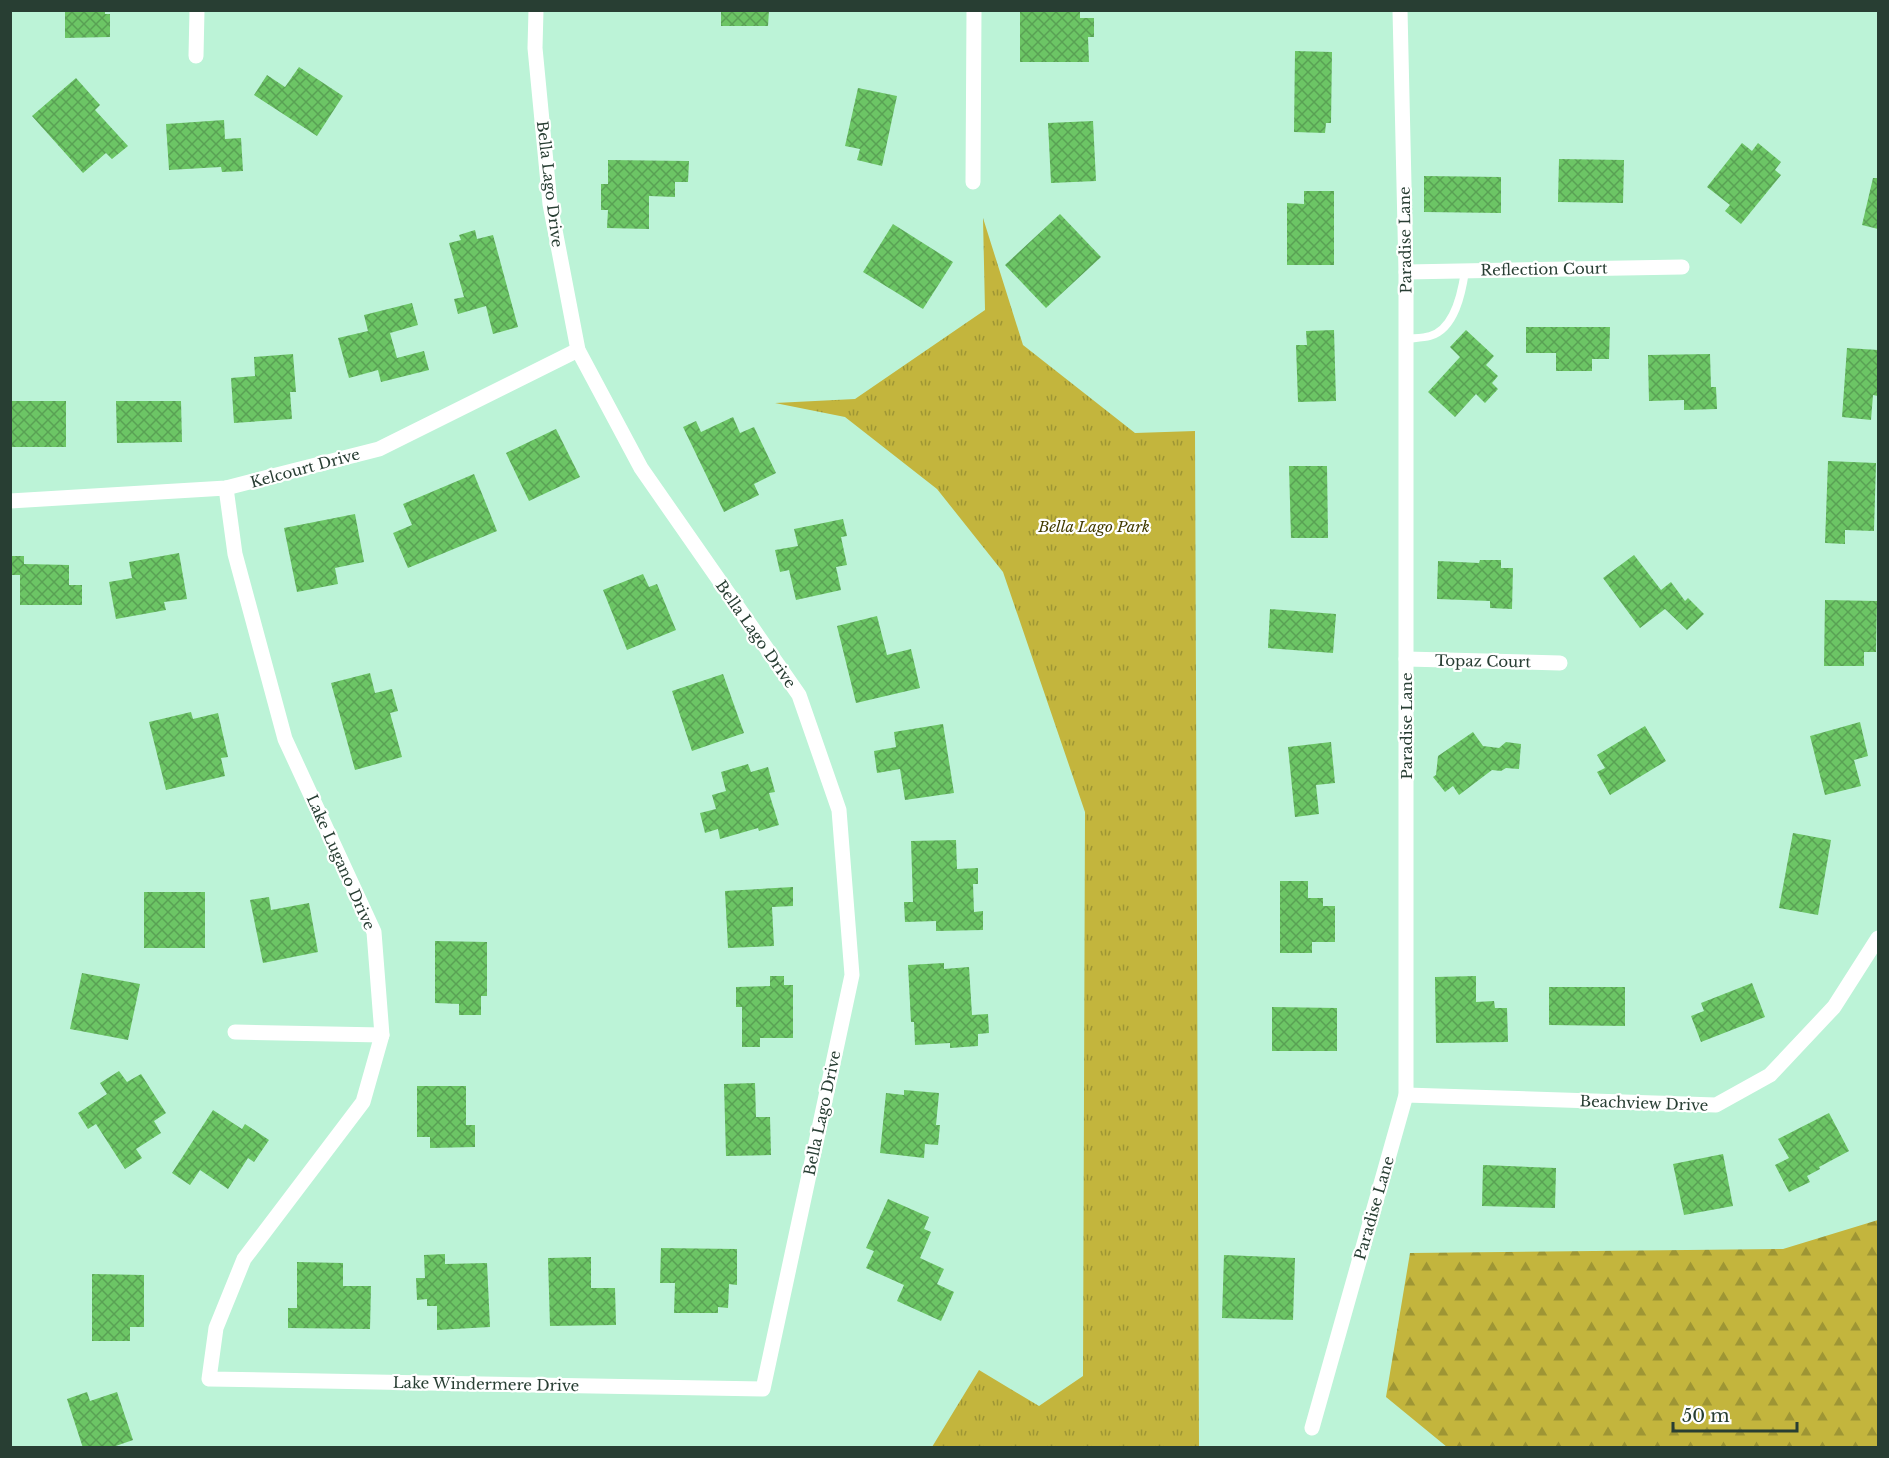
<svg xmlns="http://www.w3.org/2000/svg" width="1889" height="1458" font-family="'Libre Baskerville',serif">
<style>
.forest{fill:url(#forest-firs)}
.park{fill:url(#park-tufts)}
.building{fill:url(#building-cross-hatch)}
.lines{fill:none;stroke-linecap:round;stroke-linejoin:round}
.lane{stroke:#fff;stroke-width:8}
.street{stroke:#fff;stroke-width:15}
.labels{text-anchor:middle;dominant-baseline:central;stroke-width:4.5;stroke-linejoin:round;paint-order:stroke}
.street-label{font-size:15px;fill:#283e33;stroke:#fff}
.park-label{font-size:15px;font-style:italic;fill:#423b00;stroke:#fff}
</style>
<defs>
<pattern id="forest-firs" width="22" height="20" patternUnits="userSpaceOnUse" patternTransform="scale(1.5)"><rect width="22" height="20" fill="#c3b53d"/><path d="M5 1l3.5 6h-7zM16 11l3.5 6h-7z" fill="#9e9534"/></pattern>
<pattern id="park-tufts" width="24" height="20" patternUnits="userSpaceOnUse" patternTransform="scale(1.5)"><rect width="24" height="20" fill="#c3b53d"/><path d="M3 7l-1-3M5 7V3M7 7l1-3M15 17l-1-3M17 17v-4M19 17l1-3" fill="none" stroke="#9e9534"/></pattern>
<pattern id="building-cross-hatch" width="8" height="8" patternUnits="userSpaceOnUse" patternTransform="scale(1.5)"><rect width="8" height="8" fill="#6cc565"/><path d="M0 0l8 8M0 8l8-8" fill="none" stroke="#59a154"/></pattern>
</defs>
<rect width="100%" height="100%" fill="#bcf3d7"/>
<polygon class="forest" points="1878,1220 1878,1447 1447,1447 1386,1397 1410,1253 1783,1249"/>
<polygon class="park" points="983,218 1023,345 1135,433 1195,431 1199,1447 932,1447 979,1370 1039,1406 1083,1376 1085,812 1003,572 937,489 845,417 775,403 855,399 985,310"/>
<g class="building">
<polygon points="65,10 105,10 105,14 110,14 110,37 65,38"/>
<polygon points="721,10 769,10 768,26 721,26"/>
<polygon points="1020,10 1080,10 1080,18 1094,18 1094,37 1088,37 1089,62 1020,62"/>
<polygon points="1295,51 1332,52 1331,123 1326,123 1325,133 1294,132"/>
<polygon points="299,67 343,96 317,136 254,95 267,75 285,87"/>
<polygon points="76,78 100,105 95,110 128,146 112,159 106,153 83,173 32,116"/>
<polygon points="858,88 897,96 882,166 857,160 860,149 845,146"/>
<polygon points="224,120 225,139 241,138 243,171 222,172 221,167 169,170 166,124"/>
<polygon points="1093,121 1096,181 1051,183 1048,123"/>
<polygon points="1742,143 1752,151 1758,143 1781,162 1775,170 1781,175 1741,224 1725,211 1730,205 1707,187"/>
<polygon points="1559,159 1624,160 1623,203 1558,202"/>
<polygon points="608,160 689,161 688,182 675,182 675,197 649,196 649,229 607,228 608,210 601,210 601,184 608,184"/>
<polygon points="1424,176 1501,177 1501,213 1424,212"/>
<polygon points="1873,178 1878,178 1878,229 1862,225"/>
<polygon points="1304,191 1334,191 1334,265 1287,265 1287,203 1304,204"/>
<polygon points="1060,214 1101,257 1046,308 1005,265"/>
<polygon points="893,224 953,262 923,309 863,272"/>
<polygon points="475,230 477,239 493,235 518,327 493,334 486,306 458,314 454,299 464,297 449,243 461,240 459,235"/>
<polygon points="412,303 418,325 390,333 397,358 424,351 429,370 381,382 378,370 349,378 338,338 368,331 364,315"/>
<polygon points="1526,327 1610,327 1609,359 1592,359 1592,371 1556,371 1556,353 1526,353"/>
<polygon points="1334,330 1336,401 1298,402 1296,345 1307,345 1306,331"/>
<polygon points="1466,330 1494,356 1486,365 1498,376 1492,383 1498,389 1485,403 1476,394 1455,417 1428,392 1460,357 1450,347"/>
<polygon points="1847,348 1878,350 1878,396 1873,395 1871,420 1842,417"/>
<polygon points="293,354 296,392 290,392 292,419 234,423 231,378 255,376 254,357"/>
<polygon points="1710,354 1711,387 1716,387 1717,409 1684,410 1684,400 1649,401 1648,355"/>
<rect x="10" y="401" width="56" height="46"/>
<polygon points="116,401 181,401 182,442 117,443"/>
<polygon points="733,417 740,433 754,427 776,473 754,484 759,495 724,512 683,427 696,421 701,432"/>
<polygon points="556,429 580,477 529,501 506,453"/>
<polygon points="1828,461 1876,463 1874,531 1845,530 1845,544 1825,543"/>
<polygon points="1289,466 1327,466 1328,538 1291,538"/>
<polygon points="474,474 497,531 408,568 393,533 412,525 403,504"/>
<polygon points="355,514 364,562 335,568 338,584 297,592 284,528"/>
<polygon points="843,519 847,536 841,537 847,565 836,567 841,590 796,600 789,570 780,572 775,550 798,546 794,529"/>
<polygon points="179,553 187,599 164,602 166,610 116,619 109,582 132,578 129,562"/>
<polygon points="1634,555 1661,590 1671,582 1685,601 1688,598 1704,614 1687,630 1665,609 1640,628 1603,578"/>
<polygon points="10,556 24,556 24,564 69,565 69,585 82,585 82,605 20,605 20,575 10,575"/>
<polygon points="1480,560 1501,560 1501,568 1513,568 1512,609 1490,608 1490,601 1437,599 1438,561 1479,563"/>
<polygon points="643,574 649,587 657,584 676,630 627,650 603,590"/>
<polygon points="1825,600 1877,601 1876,652 1864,652 1864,666 1824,666"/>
<polygon points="1270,609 1336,614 1333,653 1268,648"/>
<polygon points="877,616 887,655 911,649 920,688 856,703 837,626"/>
<polygon points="370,673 375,693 392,689 398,711 390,713 402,757 355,770 331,683"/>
<polygon points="723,674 744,733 692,751 672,691"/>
<polygon points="191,712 193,719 218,713 228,757 221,758 225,776 166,790 149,722"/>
<polygon points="1860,722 1868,756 1854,760 1861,786 1825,795 1810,736"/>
<polygon points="943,724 954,793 905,800 900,769 877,773 874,751 896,747 894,732"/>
<polygon points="1645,726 1666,761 1610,795 1597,772 1605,768 1597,755"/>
<polygon points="1473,732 1483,746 1499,748 1506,742 1521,744 1519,769 1506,768 1501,771 1492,770 1459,795 1453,786 1445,792 1433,777 1436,775 1438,756"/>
<polygon points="1331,742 1335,783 1316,785 1319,814 1295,817 1288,747"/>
<polygon points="748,764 751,772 768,767 775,792 769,793 779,825 759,831 758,828 720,839 718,829 705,833 700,813 716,809 712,795 726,791 721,772"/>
<polygon points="1793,833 1831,840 1818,915 1779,908"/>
<polygon points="956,840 957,869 978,868 978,884 973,884 974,912 983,911 983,930 936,931 936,921 905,922 904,902 913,902 911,841"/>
<polygon points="1280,881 1308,881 1308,898 1323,898 1323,906 1335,906 1335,942 1312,942 1312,953 1280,953"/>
<polygon points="793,887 793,906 772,907 774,946 728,948 725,891"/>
<rect x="144" y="892" width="61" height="56"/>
<polygon points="269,897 271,910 309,903 318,952 263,963 250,900"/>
<polygon points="435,941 487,942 487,996 481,996 481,1015 459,1015 459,1004 435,1003"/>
<polygon points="944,963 944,969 969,967 972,1015 988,1014 989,1033 978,1034 978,1046 950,1048 950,1043 915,1045 914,1022 911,1022 908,965"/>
<polygon points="82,973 140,984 128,1040 70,1029"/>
<polygon points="770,976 784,976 784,985 793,985 793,1038 760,1038 760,1047 742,1047 742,1007 736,1007 736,987 770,986"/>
<polygon points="1476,976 1476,1002 1494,1001 1495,1008 1507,1008 1508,1042 1436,1043 1435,977"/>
<polygon points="1752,983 1765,1017 1701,1042 1691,1016 1704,1011 1701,1003"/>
<polygon points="1549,987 1625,987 1625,1026 1549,1025"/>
<polygon points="1272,1007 1337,1008 1337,1051 1272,1051"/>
<polygon points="119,1071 127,1082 141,1074 166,1113 154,1121 161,1133 136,1149 142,1158 125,1169 96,1124 88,1129 78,1113 107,1094 100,1083"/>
<polygon points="755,1083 756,1117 770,1117 771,1155 726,1156 724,1084"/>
<polygon points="417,1086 466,1086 466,1125 475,1125 475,1147 430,1148 430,1137 417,1137"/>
<polygon points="904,1090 939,1093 936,1125 940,1125 938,1145 925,1144 924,1158 880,1153 886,1093 904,1095"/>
<polygon points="213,1110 242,1129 245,1124 269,1140 254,1162 248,1158 228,1189 200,1170 190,1185 172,1173"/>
<polygon points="1829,1113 1849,1151 1819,1167 1820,1169 1807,1176 1810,1182 1789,1192 1775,1165 1789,1158 1778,1139"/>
<polygon points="1723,1154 1733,1206 1684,1215 1673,1164"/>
<polygon points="1483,1165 1556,1168 1555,1208 1482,1206"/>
<polygon points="888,1199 929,1217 924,1229 931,1232 920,1258 944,1269 937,1284 954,1292 941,1321 897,1301 904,1285 866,1268 874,1251 866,1248"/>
<polygon points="661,1248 737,1249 737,1285 729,1284 728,1308 718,1307 718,1313 674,1313 675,1283 660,1283"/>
<polygon points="445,1254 445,1264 487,1263 490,1327 437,1330 437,1306 427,1306 427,1299 417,1300 416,1278 425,1278 424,1255"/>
<polygon points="1224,1255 1295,1258 1293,1320 1222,1318"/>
<polygon points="591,1257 591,1288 615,1288 616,1325 550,1326 548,1258"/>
<polygon points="297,1262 343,1263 343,1286 371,1286 370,1329 288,1328 288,1308 297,1308"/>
<polygon points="92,1274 144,1275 144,1327 130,1327 130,1341 92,1341"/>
<polygon points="87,1392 90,1401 117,1392 133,1440 110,1448 83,1448 67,1399"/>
</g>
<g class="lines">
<path class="lane" d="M1406,339C1414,338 1423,338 1430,336C1455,329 1462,292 1465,271"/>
<g class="street">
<polyline points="196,56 197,10"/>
<polyline points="973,182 974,10"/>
<polyline points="1406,272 1682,267"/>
<polyline points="226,488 235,554 285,739 374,932 382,1035 363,1102 244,1259 216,1328 209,1379 763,1389 852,975 839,810 799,695 641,468 578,350 550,204 535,48 536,10"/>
<polyline points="10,501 226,488 379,449 578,350"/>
<polyline points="1406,659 1560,663"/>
<polyline points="235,1032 382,1035"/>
<polyline points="1406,1095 1716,1105 1770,1075 1834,1007 1878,938"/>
<polyline points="1312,1428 1406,1095 1406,272 1400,10"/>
</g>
</g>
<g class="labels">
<g class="street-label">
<text transform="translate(550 184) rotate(83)">Bella Lago Drive</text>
<text transform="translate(1405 240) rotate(-91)">Paradise Lane</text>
<text transform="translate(1544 269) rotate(-1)">Reflection Court</text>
<text transform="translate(305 468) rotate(-15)">Kelcourt Drive</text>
<text transform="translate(756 634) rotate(55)">Bella Lago Drive</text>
<text transform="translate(1483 661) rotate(1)">Topaz Court</text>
<text transform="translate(1406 726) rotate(-90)">Paradise Lane</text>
<text transform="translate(341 862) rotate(66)">Lake Lugano Drive</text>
<text transform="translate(1644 1103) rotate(2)">Beachview Drive</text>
<text transform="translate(822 1113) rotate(-78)">Bella Lago Drive</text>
<text transform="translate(1374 1208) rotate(-74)">Paradise Lane</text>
<text transform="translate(486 1384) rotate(1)">Lake Windermere Drive</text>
</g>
<g class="park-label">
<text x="1094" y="526">Bella Lago Park</text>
</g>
</g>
<rect width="1889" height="1458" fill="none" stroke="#283e33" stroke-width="24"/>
<path d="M1673 1422v9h124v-9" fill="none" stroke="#283e33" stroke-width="3"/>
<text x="1682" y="1422" font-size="18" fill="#283e33" stroke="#ffffff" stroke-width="4.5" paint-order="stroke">50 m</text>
</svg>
